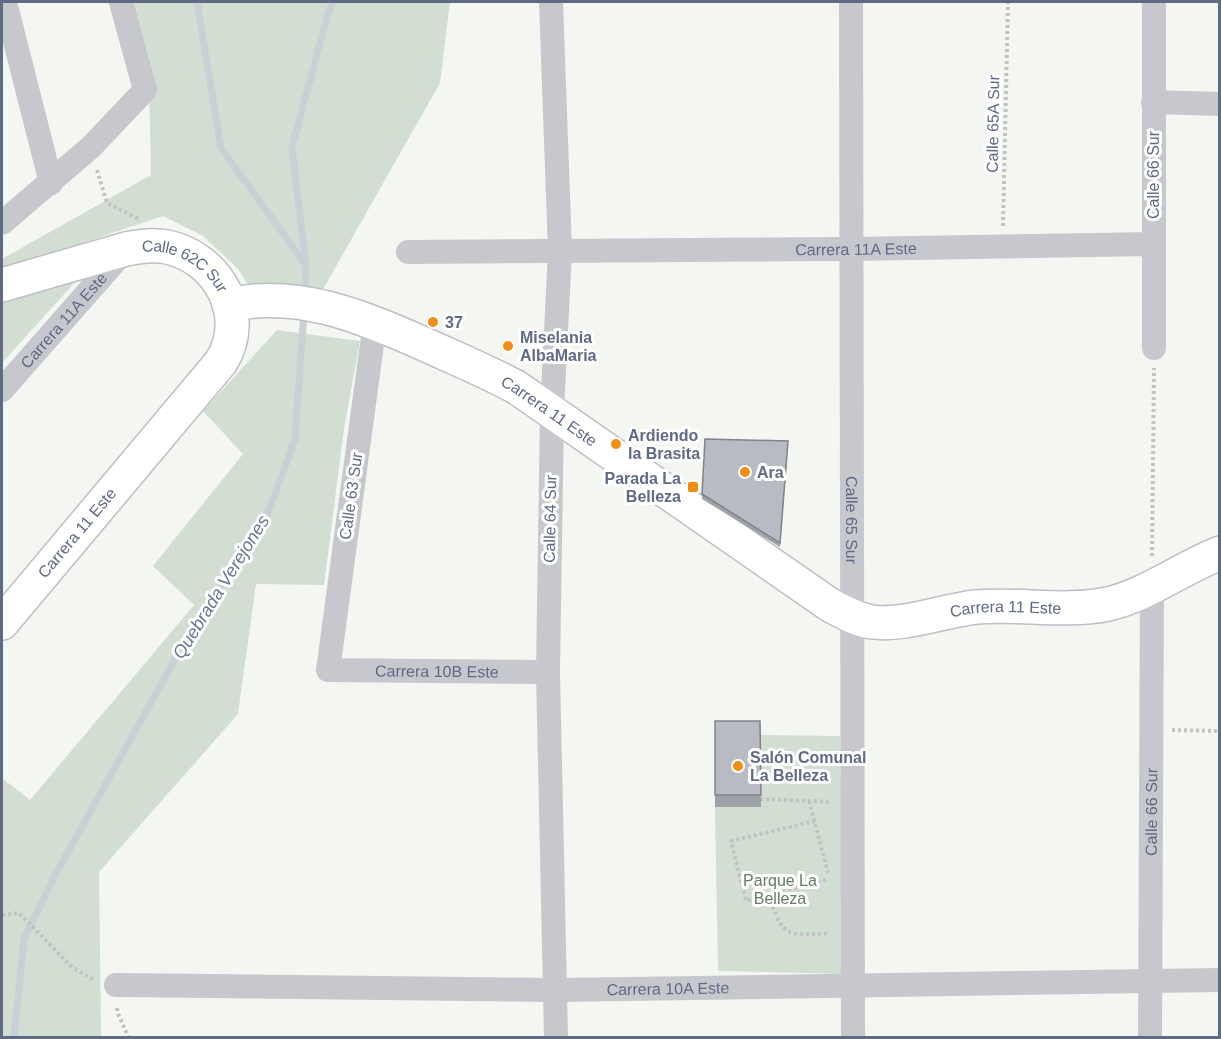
<svg xmlns="http://www.w3.org/2000/svg" width="1221" height="1039" font-family="Helvetica,sans-serif">
<style>
.green{fill:#d3ded2}
.lines{fill:none;stroke-linecap:round;stroke-linejoin:round}
.stream{stroke:#cbd0d7;stroke-width:7}
.secondary-casing{stroke:#bdbfc5;stroke-width:36}
.path{stroke:#c2c2c4;stroke-width:4;stroke-dasharray:3 3;stroke-linecap:butt}
.street{stroke:#c7c8cd;stroke-width:24}
.secondary{stroke:#fff;stroke-width:33}
.wall{fill:#9ea1a8}
.building{fill:#b8bbc3;stroke:#818388;stroke-width:1.5}
.poi-dot{fill:#f38c13;stroke:#fff;stroke-width:2}
.labels{text-anchor:middle;dominant-baseline:central;stroke-width:6;stroke-linejoin:round;paint-order:stroke}
.street-label{font-size:16px;fill:#616a85;stroke:#fff}
.poi-label{font-size:16px;font-weight:bold;fill:#616a85;stroke:#fff;text-anchor:start}
.park-label{font-size:16px;fill:#617c64;stroke:#fff}
.water-label{font-size:18px;font-style:italic;fill:#667891;stroke:#fff}
</style>
<rect width="100%" height="100%" fill="#f4f6f1"/>
<g class="green">
<polygon points="129,2 450,2 440,83 322,291 250,288 238,269 203,236 163,216 2,270 2,259 151,175 149,76"/>
<polygon points="85,271 2,363 2,300"/>
<polygon points="277,330 360,341 344,429 324,585 256,584 238,714 99,872 101,1037 2,1037 2,778 30,800 194,605 153,566 243,454 203,411"/>
<polygon points="760,733 762,735 840,736 844,974 718,971 715,807 761,807"/>
</g>
<g class="lines">
<g class="stream">
<polyline points="197,2 221,148 305,264"/>
<polyline points="305,295 306,266 292,147 328,14 333,2"/>
<polyline points="14,1038 24,939 54,877 194,625 264,524 295,439 304,312"/>
</g>
<defs>
<g id="secondary">
<path id="s7" d="M2,285L126,249C140,246 153,244 167,247C219,258 250,316 221,362L2,623"/>
<path id="s8" d="M229,305C297,289 363,317 424,344C455,358 486,371 516,387L830,605C843,612 857,620 872,622C907,626 941,611 976,607C1020,603 1064,613 1108,604C1147,595 1182,568 1220,553"/>
</g>
</defs>
<use href="#secondary" class="secondary-casing"/>
<g class="path">
<polyline points="97,170 107,203 139,219"/>
<polyline points="1003,226 1008,2"/>
<polyline points="1152,556 1154,368"/>
<polyline points="1172,730 1220,731"/>
<polyline points="760,799 832,802"/>
<polyline points="809,801 828,873"/>
<polyline points="815,821 731,841 746,901 829,879"/>
<path d="M769,895C783,938 786,936 830,933"/>
<polyline points="2,915 19,913 72,967 94,980"/>
<polyline points="117,1008 118,1014 129,1038"/>
</g>
<g class="street">
<polyline points="5,2 51,183"/>
<polyline points="551,2 560,251 552,411 548,672 556,1038"/>
<path id="s1" d="M851,2L853,1038"/>
<polyline points="1153,102 1220,104"/>
<polyline points="2,223 91,147 145,90 121,2"/>
<path id="s2" d="M408,252L851,249L1153,244"/>
<path id="s3" d="M375,322L328,670L548,672"/>
<polyline points="1154,348 1154,2"/>
<path id="s4" d="M2,390L126,249"/>
<path id="s5" d="M116,985L557,990L1220,980"/>
<path id="s6" d="M1150,1038L1152,587"/>
</g>
<use href="#secondary" class="secondary"/>
</g>
<g class="wall">
<polygon points="705,439 788,446 780,547 702,499"/>
<polygon points="715,721 760,721 761,807 715,807"/>
</g>
<g class="building">
<polygon points="705,439 788,441 780,543 702,494"/>
<polygon points="715,721 760,721 761,795 715,795"/>
</g>
<g class="poi-dot">
<circle cx="433" cy="322" r="6"/>
<circle cx="508" cy="346" r="6"/>
<circle cx="616" cy="444" r="6"/>
<circle cx="745" cy="472" r="6"/>
<rect x="687" y="481" width="12" height="12" rx="3"/>
<circle cx="738" cy="766" r="6"/>
</g>
<g class="labels">
<g class="street-label">
<text transform="translate(993 124) rotate(-89)">Calle 65A Sur</text>
<text transform="translate(1153 175) rotate(-90)">Calle 66 Sur</text>
<text stroke="none"><textPath href="#s2" startOffset="448">Carrera 11A Este</textPath></text>
<text stroke="none"><textPath href="#s7" startOffset="195">Calle 62C Sur</textPath></text>
<text stroke="none"><textPath href="#s4" startOffset="93">Carrera 11A Este</textPath></text>
<text stroke="none"><textPath href="#s8" startOffset="345">Carrera 11 Este</textPath></text>
<text transform="translate(351 496) rotate(-82)">Calle 63 Sur</text>
<text transform="translate(550 519) rotate(-89)">Calle 64 Sur</text>
<text stroke="none"><textPath href="#s1" startOffset="518">Calle 65 Sur</textPath></text>
<text transform="translate(77 533) rotate(-50)">Carrera 11 Este</text>
<text stroke="none"><textPath href="#s8" startOffset="867">Carrera 11 Este</textPath></text>
<text stroke="none"><textPath href="#s3" startOffset="460">Carrera 10B Este</textPath></text>
<text stroke="none"><textPath href="#s6" startOffset="226">Calle 66 Sur</textPath></text>
<text stroke="none"><textPath href="#s5" startOffset="552">Carrera 10A Este</textPath></text>
</g>
<g class="poi-label">
<text x="445" y="322">37</text>
<text x="520" y="337">Miselania<tspan x="520" dy="18">AlbaMaria</tspan></text>
<text x="628" y="435">Ardiendo<tspan x="628" dy="18">la Brasita</tspan></text>
<text x="757" y="472">Ara</text>
<text x="681" y="478" text-anchor="end">Parada La<tspan x="681" dy="18">Belleza</tspan></text>
<text x="750" y="757">Salón Comunal<tspan x="750" dy="18">La Belleza</tspan></text>
</g>
<g class="park-label">
<text x="780" y="880">Parque La<tspan x="780" dy="18">Belleza</tspan></text>
</g>
<g class="water-label">
<text transform="translate(221 587) rotate(-58)">Quebrada Verejones</text>
</g>
</g>
<rect width="1221" height="1039" fill="none" stroke="#616a85" stroke-width="6"/>
</svg>
